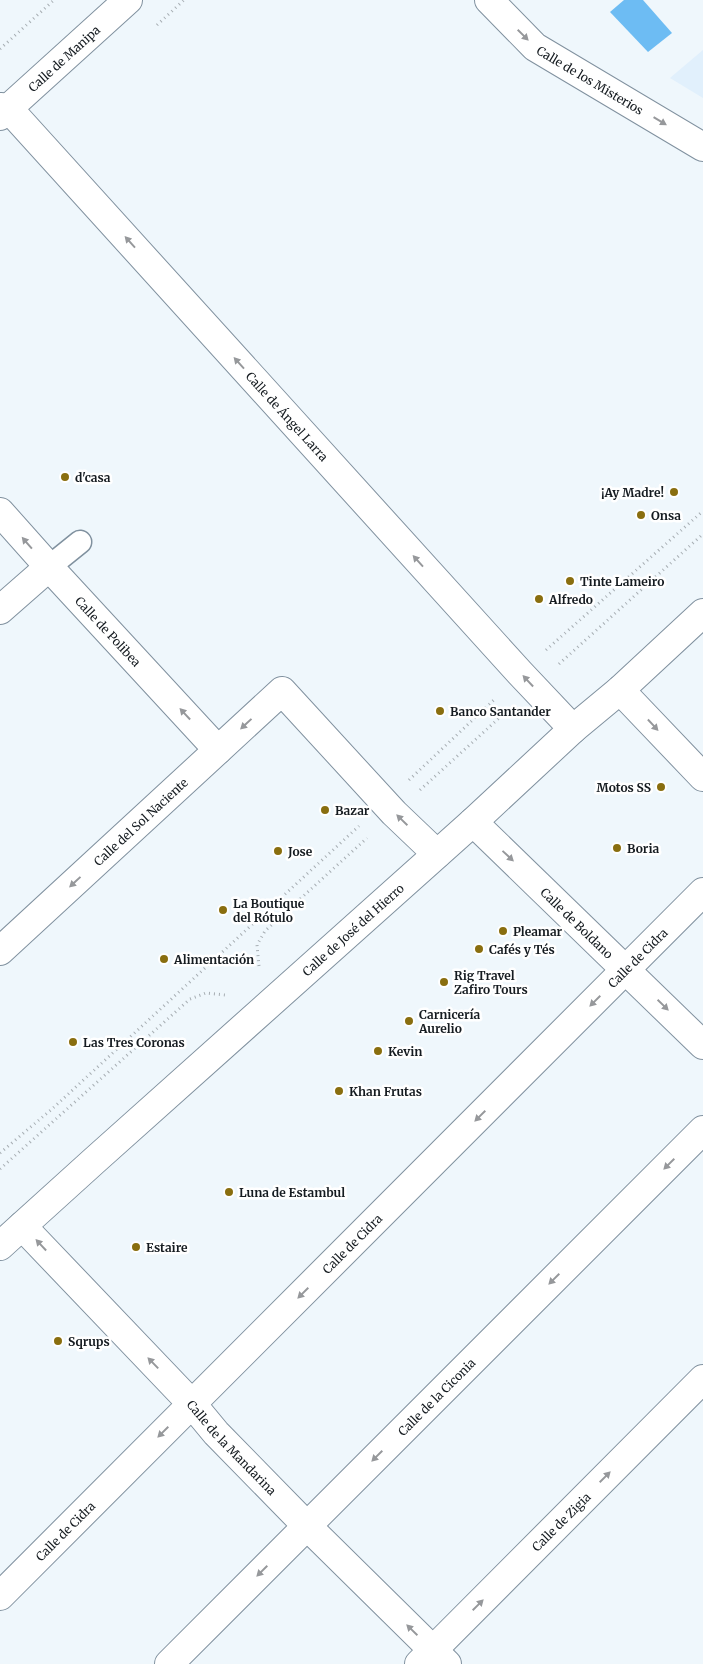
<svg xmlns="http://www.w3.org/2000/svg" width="703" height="1664" font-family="Merriweather,serif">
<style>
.built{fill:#e1f0fc}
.water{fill:#6dbcf3}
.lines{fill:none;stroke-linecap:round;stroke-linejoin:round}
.lane-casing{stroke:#80919f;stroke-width:25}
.street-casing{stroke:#80919f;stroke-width:30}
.secondary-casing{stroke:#80919f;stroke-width:30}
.path{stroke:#a7aeb3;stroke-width:3;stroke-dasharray:1 4;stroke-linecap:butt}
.lane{stroke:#fff;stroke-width:22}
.street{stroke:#fff;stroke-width:28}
.secondary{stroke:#fff;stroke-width:28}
.oneway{fill:#96989b}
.poi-dot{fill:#896e0f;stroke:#fff;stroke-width:2}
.labels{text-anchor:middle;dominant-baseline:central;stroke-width:5;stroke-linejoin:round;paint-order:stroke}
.street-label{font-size:12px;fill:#151b20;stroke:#fff}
.poi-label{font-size:12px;font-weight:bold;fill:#151b20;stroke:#fff;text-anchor:start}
</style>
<rect width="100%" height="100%" fill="#eff7fc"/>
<polygon class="built" points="703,50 703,98 670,78"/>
<polygon class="water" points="624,0 643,0 672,33 648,52 610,12"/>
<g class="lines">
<defs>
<polyline id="lane" points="49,567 80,542"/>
<g id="street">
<path id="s1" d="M489,0L535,47L703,147"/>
<path id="s2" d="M0,107L8,108L520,673L573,729"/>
<path id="s3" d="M0,116L128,0"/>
<path id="s4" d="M0,512L49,567L218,750"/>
<polyline points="0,610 49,567"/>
<polyline points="620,690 703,777"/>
<path id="s5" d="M473,822L703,1045"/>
<path id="s6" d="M0,951L282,691L394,813L437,854"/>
<path id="s7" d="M22,1226L192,1404L216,1433L307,1526L447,1664"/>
<path id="s8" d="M0,1596L703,892"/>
<path id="s9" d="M169,1664L703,1130"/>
<path id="s10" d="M419,1664L703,1379"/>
</g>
<g id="secondary">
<path id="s11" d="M0,1246L95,1160L473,822L573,729L620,690L703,613"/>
</g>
</defs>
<use href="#lane" class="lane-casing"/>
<use href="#street" class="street-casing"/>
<use href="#secondary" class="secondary-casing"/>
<g class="path">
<polyline points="157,25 184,0"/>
<polyline points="0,49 54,0"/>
<polyline points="546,650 703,511"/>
<polyline points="559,664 703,534"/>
<polyline points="409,780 496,698"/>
<polyline points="420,790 508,710"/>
<polyline points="259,966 257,945 265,931 367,838"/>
<polyline points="0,1153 52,1109 359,826"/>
<polyline points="0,1169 190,999 206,993 225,995"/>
</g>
<use href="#lane" class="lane"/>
<use href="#street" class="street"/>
<use href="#secondary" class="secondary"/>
</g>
<defs><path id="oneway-solid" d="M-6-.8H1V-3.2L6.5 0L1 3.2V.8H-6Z" transform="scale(1.25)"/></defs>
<g class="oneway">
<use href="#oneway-solid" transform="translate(523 35) rotate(45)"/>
<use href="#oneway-solid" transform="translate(660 121) rotate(31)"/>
<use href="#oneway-solid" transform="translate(130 242) rotate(-132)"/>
<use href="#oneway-solid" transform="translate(239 363) rotate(-132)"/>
<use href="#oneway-solid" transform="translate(27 543) rotate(-131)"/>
<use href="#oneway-solid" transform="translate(418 561) rotate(-132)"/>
<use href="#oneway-solid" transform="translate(528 681) rotate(-133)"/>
<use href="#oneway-solid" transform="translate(185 714) rotate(-133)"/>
<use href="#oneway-solid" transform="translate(246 724) rotate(137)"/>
<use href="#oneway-solid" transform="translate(653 725) rotate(47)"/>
<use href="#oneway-solid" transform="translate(402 820) rotate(-136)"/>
<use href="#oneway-solid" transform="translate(508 856) rotate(43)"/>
<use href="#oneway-solid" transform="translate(75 882) rotate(137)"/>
<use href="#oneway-solid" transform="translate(595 1001) rotate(135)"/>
<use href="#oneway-solid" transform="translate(663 1005) rotate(44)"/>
<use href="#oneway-solid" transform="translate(480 1116) rotate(135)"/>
<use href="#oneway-solid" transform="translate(669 1164) rotate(135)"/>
<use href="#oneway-solid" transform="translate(41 1245) rotate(-133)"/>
<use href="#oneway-solid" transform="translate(554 1279) rotate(135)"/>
<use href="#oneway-solid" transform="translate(303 1293) rotate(135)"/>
<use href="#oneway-solid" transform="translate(153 1363) rotate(-134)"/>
<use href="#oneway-solid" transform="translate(163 1432) rotate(135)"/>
<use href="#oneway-solid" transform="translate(377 1456) rotate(135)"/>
<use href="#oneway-solid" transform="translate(605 1477) rotate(-45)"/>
<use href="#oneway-solid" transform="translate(262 1571) rotate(135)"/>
<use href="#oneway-solid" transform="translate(478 1605) rotate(-45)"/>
<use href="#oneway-solid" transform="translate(412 1630) rotate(-136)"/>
</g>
<g class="poi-dot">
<circle cx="65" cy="477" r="5"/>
<circle cx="674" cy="492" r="5"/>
<circle cx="641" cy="515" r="5"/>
<circle cx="570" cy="581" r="5"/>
<circle cx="539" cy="599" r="5"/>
<circle cx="440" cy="711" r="5"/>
<circle cx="661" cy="787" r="5"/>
<circle cx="325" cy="810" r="5"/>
<circle cx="617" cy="848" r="5"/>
<circle cx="278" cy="851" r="5"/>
<circle cx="223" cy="910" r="5"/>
<circle cx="503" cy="931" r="5"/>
<circle cx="479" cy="949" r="5"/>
<circle cx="164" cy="959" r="5"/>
<circle cx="444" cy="982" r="5"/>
<circle cx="409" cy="1021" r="5"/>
<circle cx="73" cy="1042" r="5"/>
<circle cx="378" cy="1051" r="5"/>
<circle cx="339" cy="1091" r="5"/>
<circle cx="229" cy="1192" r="5"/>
<circle cx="136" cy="1247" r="5"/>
<circle cx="58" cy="1341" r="5"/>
</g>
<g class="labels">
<g class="street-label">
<text stroke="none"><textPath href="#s3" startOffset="86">Calle de Manipa</textPath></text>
<text stroke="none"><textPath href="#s1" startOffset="130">Calle de los Misterios</textPath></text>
<text stroke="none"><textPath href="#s2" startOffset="424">Calle de Ángel Larra</textPath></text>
<text stroke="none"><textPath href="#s4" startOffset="161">Calle de Polibea</textPath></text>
<text stroke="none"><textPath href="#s6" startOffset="191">Calle del Sol Naciente</textPath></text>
<text stroke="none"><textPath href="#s5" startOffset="145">Calle de Boldano</textPath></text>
<text stroke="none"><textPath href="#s11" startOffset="474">Calle de José del Hierro</textPath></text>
<text stroke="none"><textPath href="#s8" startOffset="902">Calle de Cidra</textPath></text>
<text stroke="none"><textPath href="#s8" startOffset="498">Calle de Cidra</textPath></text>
<text stroke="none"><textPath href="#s9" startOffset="378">Calle de la Ciconia</textPath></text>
<text stroke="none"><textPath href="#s7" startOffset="305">Calle de la Mandarina</textPath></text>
<text stroke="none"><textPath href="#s10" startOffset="201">Calle de Zigia</textPath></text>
<text stroke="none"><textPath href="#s8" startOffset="92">Calle de Cidra</textPath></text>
</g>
<g class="poi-label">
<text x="75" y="477">d'casa</text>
<text x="664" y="492" text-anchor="end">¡Ay Madre!</text>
<text x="651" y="515">Onsa</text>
<text x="580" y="581">Tinte Lameiro</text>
<text x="549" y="599">Alfredo</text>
<text x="450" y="711">Banco Santander</text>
<text x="651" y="787" text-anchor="end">Motos SS</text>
<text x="335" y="810">Bazar</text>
<text x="627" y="848">Boria</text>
<text x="288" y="851">Jose</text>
<text x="233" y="903">La Boutique<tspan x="233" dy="14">del Rótulo</tspan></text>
<text x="513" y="931">Pleamar</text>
<text x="489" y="949">Cafés y Tés</text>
<text x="174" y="959">Alimentación</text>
<text x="454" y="975">Rig Travel<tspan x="454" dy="14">Zafiro Tours</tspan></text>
<text x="419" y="1014">Carnicería<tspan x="419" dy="14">Aurelio</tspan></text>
<text x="83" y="1042">Las Tres Coronas</text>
<text x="388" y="1051">Kevin</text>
<text x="349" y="1091">Khan Frutas</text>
<text x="239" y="1192">Luna de Estambul</text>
<text x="146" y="1247">Estaire</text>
<text x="68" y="1341">Sqrups</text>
</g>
</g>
</svg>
